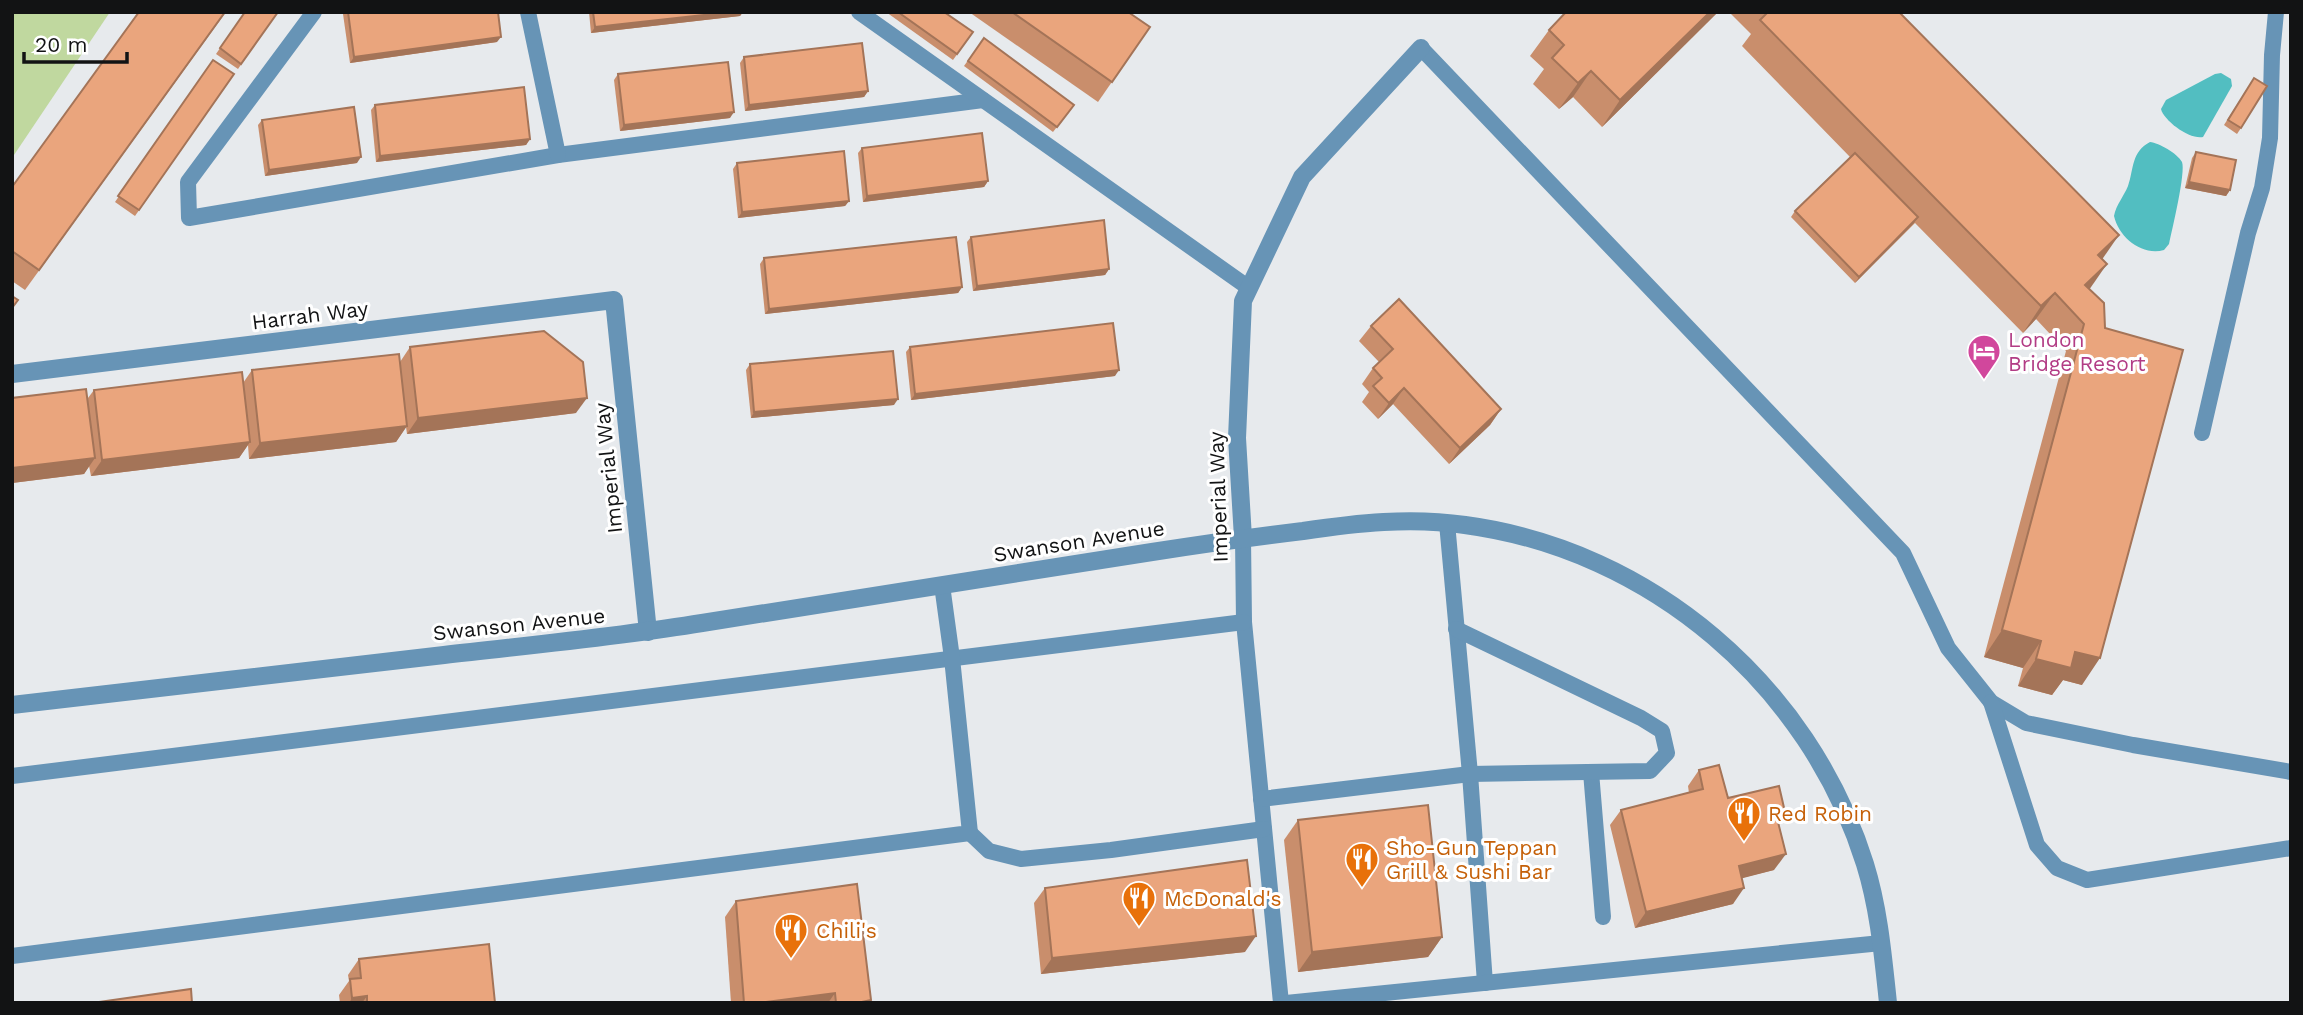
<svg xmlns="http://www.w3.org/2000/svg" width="2303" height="1015" font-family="'Work Sans',sans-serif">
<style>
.green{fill:#c0d89f}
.water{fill:#52bec1}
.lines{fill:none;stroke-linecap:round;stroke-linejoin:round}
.lane{stroke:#6794b6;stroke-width:16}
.street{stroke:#6794b6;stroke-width:18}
.wall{fill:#c98e6c}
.shaded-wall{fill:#a47458}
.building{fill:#eaa57d;stroke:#a47458;stroke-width:2}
.labels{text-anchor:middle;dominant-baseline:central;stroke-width:6;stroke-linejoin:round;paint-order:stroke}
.street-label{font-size:21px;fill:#121314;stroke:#fff}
.hotel-label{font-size:21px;fill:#b23c85;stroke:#fff;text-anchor:start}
.food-label{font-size:21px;fill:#c56008;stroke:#fff;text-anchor:start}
</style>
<rect width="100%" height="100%" fill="#e7eaed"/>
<polygon class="green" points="12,12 110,12 12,158"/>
<g class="water">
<path d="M2221,73L2231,79L2232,86L2203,137C2190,140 2164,121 2161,109L2166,100L2215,74Z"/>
<path d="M2150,142C2159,143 2177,153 2182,162C2186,172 2172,230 2169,244L2164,250C2142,256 2119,238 2114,216C2116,205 2124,196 2128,186C2134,169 2131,152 2150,142Z"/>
</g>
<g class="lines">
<g class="lane">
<polyline points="314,12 188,182 189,218 558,155 983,100"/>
<polyline points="528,12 558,155"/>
<polyline points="859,12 1249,288"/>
<polyline points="1421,48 1903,553 1948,648 1991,702 2026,723 2133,745 2291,772"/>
<polyline points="2202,433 2248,233 2262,188 2270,138 2272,55 2276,12"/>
<polyline points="1447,523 1470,774 1485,983"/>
<polyline points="1243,538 1244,622 1281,1003"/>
<polyline points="1991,702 2037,845 2057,868 2087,880 2291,848"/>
<polyline points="1591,772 1603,917"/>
<polyline points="12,776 1244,622"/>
<polyline points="1261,799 1470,774 1650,771 1667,753 1662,731 1641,718 1456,629"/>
<polyline points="970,833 989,851 1021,859 1111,850 1264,829"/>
<polyline points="12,956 970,833 952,658 942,585"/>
<polyline points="1286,1003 1881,943"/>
</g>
<g class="street">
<polyline points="12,374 614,300 648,632"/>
<polyline points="1243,538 1237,438 1243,301 1302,177 1421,48"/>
<path d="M12,705C156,688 300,672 444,655C530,645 616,637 702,623C852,599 1002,575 1152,552C1203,544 1253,537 1303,531C1357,523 1410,517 1465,525C1651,550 1809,685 1865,864C1879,909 1883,956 1888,1003"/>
</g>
</g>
<g class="wall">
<polygon points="226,12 25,290 12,281 12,187"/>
<polygon points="245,12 278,12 238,69 216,54"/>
<polygon points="344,12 498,12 497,42 350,63 343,14"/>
<polygon points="589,12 743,12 740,16 591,33"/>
<polygon points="886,12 944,12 973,32 953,60"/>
<polygon points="969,12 1128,12 1150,27 1098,102"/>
<polygon points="1718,12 1602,127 1573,97 1559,109 1533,84 1544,69 1530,56 1549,30"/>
<polygon points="1729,12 1899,12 2102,259 2089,289 2082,685 2063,680 2052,695 2018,686 2023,668 1984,657 2066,351 2036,319 2023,333 1915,223 1855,283 1791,217 1795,211 1850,157 1742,46 1751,34"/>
<polygon points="984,38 1074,105 1053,132 964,66"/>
<polygon points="744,57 868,91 864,97 745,111 740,63"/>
<polygon points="213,60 234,74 135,216 115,202"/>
<polygon points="618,74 730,118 620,131 614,80"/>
<polygon points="2254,78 2241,128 2237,134 2224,125"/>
<polygon points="375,105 530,139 526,145 376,162 371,110"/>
<polygon points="262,120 357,163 265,176 258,125"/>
<polygon points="862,148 988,181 984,187 863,202 858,153"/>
<polygon points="2196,152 2230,190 2226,196 2185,188 2192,158"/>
<polygon points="737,163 849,201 845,206 738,218 733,169"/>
<polygon points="971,237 1109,269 1105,275 973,291 967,242"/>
<polygon points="764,258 962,287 958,293 765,314 760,264"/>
<polygon points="1371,326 1501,409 1490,425 1449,464 1393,404 1378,419 1362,402 1369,392 1362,384 1373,368 1379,362 1359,341"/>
<polygon points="410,347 576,413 407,434 406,427 396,442 249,459 248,445 239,458 91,476 89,466 84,474 12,483 12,398 88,398 94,390 243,383 252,370 400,362"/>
<polygon points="910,347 1115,376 911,400 906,352"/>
<polygon points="750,364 894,405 751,418 746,370"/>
<polygon points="1699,770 1728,798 1785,812 1778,822 1774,870 1741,878 1733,904 1635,928 1610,825 1621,810 1689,793 1688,786"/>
<polygon points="1298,820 1442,937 1428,957 1298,972 1284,840"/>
<polygon points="1045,888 1245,952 1041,974 1034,903"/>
<polygon points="736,901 870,1003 731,1003 725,917"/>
<polygon points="359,959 495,1003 340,1003 339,995 349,981 348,975"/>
</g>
<g class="shaded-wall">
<polygon points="731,12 743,12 740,16 591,33 595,27"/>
<polygon points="1710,12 1718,12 1602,127 1620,100"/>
<polygon points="501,37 497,42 350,63 354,57"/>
<polygon points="1591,71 1573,97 1559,109 1578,83"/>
<polygon points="868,91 864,97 745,111 749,105"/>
<polygon points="734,112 730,118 620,131 624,125"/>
<polygon points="530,139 526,145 376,162 380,156"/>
<polygon points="361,157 357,163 265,176 269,170"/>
<polygon points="988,181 984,187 863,202 867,196"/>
<polygon points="2189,182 2230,190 2226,196 2185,188"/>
<polygon points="849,201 845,206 738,218 742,212"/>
<polygon points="1918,217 1914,223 1855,283 1859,277"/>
<polygon points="2119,235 2101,261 2098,255"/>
<polygon points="2107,264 2089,290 2085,285"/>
<polygon points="1109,269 1105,275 973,291 977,286"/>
<polygon points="962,287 958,293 765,314 769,309"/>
<polygon points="2055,293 2036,319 2023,333 2041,306"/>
<polygon points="1119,370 1115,376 911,400 915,394"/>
<polygon points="1404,388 1393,404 1378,419 1389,403"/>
<polygon points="587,398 576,413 407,434 418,418"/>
<polygon points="898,399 894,405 751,418 754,412"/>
<polygon points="1501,409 1490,425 1449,464 1460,448"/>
<polygon points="407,426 396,442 249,459 260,443"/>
<polygon points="250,442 239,458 91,476 102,460"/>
<polygon points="95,458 84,474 12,483 12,468"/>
<polygon points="2002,630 2041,641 2023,668 1984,657"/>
<polygon points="2075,652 2100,658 2082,685 2063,680 2052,695 2018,686 2036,659"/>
<polygon points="1785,812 1774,828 1776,814"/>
<polygon points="1786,854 1774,870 1728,882 1739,866"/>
<polygon points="1744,888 1733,904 1635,928 1646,912"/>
<polygon points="1256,936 1245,952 1041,974 1052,958"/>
<polygon points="1442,937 1428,957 1298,972 1312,952"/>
<polygon points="835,993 828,1003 758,1003"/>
<polygon points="367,996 362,1003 349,1003 352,998"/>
</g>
<g class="building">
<polygon points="139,12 225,12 39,270 12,251 12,187"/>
<polygon points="245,12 278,12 241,64 220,48"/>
<polygon points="348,12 498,12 501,37 354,57"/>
<polygon points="593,12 731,12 595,27"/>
<polygon points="898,12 944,12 973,32 957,54"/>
<polygon points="1012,12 1128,12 1150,27 1112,82"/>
<polygon points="1566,12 1710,12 1620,100 1591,71 1578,83 1552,58 1564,45 1549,30"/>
<polygon points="1768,12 1899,12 2119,235 2098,255 2107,264 2085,285 2104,303 2105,328 2183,350 2100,658 2075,652 2071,668 2036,659 2041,641 2002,630 2084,324 2055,293 2041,306 1760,20"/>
<polygon points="984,38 1074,105 1057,127 968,61"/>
<polygon points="862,43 868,91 749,105 744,57"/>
<polygon points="213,60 234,74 139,210 118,196"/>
<polygon points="728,62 734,112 624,125 618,74"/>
<polygon points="2254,78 2267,86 2241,128 2228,120"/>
<polygon points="524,87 530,139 380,156 375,105"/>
<polygon points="354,107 361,157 269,170 262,120"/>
<polygon points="982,133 988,181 867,196 862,148"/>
<polygon points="844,151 849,201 742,212 737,163"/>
<polygon points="2196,152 2236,160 2230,190 2189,182"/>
<polygon points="1855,153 1918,217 1859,277 1795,211"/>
<polygon points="1104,220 1109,269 977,286 971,237"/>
<polygon points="956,237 962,287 769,309 764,258"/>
<polygon points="12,296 18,300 12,308"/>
<polygon points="1399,299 1501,409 1460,448 1404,388 1389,403 1373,386 1382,378 1373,368 1393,349 1371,326"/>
<polygon points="1113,323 1119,370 915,394 910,347"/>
<polygon points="544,331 583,362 587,398 418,418 410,347"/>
<polygon points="893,351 898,399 754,412 750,364"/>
<polygon points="399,354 407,426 260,443 252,370"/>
<polygon points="242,372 250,442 102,460 94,390"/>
<polygon points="86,389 95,458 12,468 12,398"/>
<polygon points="1719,765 1728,798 1779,786 1785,812 1776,814 1786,854 1739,866 1744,888 1646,912 1621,810 1703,789 1699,770"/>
<polygon points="1428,805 1442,937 1312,952 1298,820"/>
<polygon points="1247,860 1256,936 1052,958 1045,888"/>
<polygon points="857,884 871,1000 857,1003 836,1003 835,993 758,1003 744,1003 736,901"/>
<polygon points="489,944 495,1003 367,1003 367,996 352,998 350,979 361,978 359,959"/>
<polygon points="191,989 192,1003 92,1003"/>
</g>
<defs>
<symbol id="hotel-pin" viewBox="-11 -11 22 30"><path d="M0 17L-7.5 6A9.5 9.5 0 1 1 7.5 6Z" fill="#d1479c" stroke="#fff"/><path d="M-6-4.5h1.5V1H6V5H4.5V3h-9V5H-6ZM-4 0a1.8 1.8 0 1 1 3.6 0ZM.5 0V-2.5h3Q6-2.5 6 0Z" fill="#fff"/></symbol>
<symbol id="restaurant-pin" viewBox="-11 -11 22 30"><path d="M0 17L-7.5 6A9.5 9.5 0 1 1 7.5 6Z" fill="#e8710a" stroke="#fff"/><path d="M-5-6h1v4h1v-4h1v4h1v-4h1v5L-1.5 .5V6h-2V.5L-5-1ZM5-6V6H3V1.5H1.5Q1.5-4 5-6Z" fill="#fff"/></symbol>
</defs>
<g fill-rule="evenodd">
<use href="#hotel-pin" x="1965" y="332" width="38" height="52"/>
<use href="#restaurant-pin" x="1725" y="794" width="38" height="52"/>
<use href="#restaurant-pin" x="1343" y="840" width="38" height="52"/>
<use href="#restaurant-pin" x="1120" y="879" width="38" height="52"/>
<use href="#restaurant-pin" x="772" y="911" width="38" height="52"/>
</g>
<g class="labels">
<g class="street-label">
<text transform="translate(310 315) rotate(-7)">Harrah Way</text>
<text transform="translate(608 468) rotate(-96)">Imperial Way</text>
<text transform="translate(1218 497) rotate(-92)">Imperial Way</text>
<text transform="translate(1079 541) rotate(-9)">Swanson Avenue</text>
<text transform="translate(519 624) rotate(-6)">Swanson Avenue</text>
</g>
<g class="hotel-label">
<text x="2008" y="339">London<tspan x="2008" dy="24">Bridge Resort</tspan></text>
</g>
<g class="food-label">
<text x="1768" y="813">Red Robin</text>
<text x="1386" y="847">Sho-Gun Teppan<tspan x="1386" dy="24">Grill &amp; Sushi Bar</tspan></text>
<text x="1164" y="898">McDonald's</text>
<text x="816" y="930">Chili's</text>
</g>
</g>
<rect width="2303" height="1015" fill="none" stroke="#121314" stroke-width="28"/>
<path d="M24 52v10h103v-10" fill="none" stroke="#121314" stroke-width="3.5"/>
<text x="35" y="52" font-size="21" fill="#121314" stroke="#ffffff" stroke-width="5" paint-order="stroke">20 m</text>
</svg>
